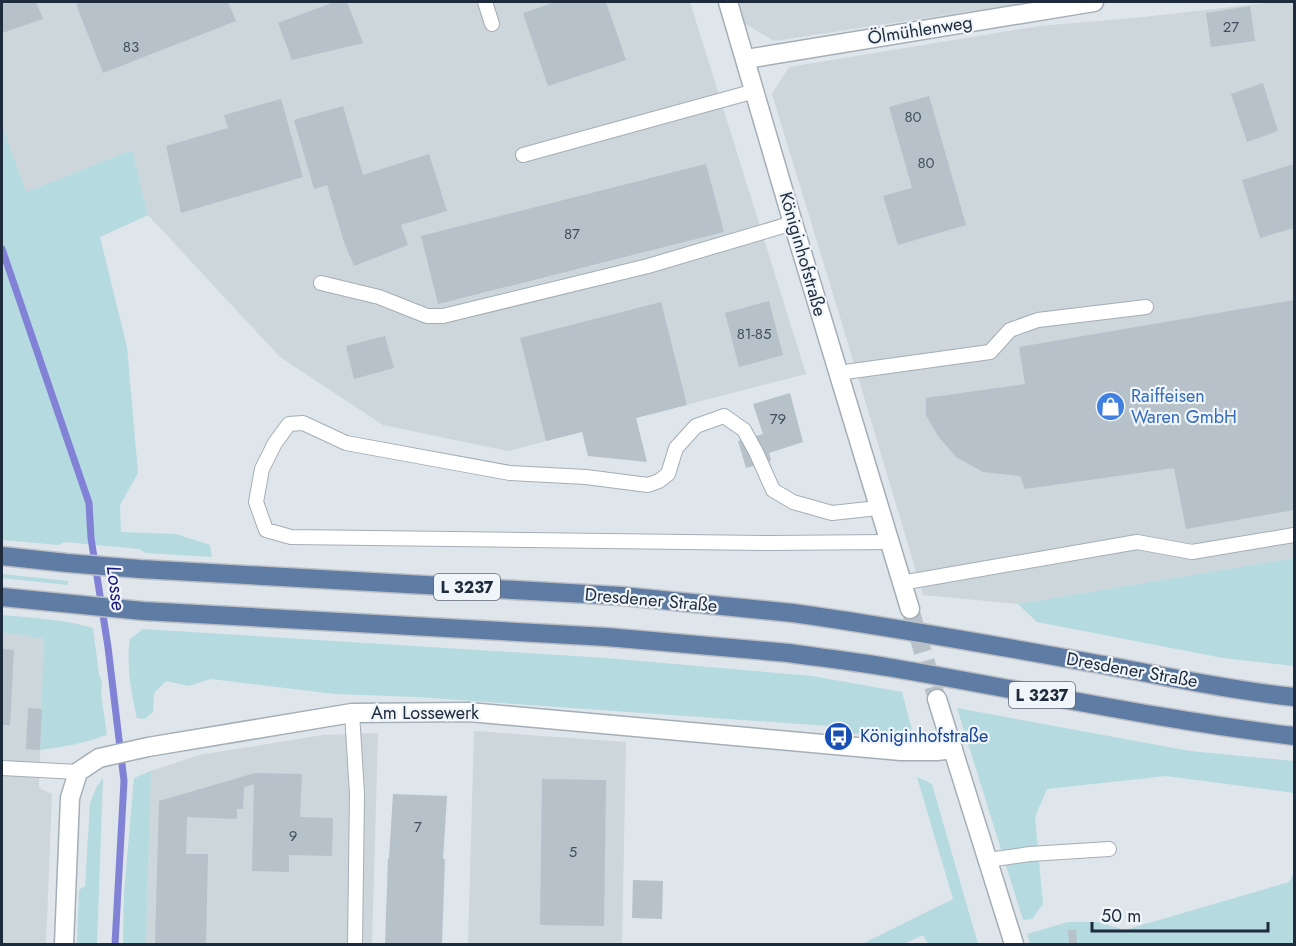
<svg xmlns="http://www.w3.org/2000/svg" width="1296" height="946" font-family="Jost,sans-serif">
<style>
.built{fill:#ccd6db}
.green{fill:#b5dadf}
.lines{fill:none;stroke-linecap:round;stroke-linejoin:round}
.stream{stroke:#8181d6;stroke-width:7}
.building{fill:#b6c1c9}
.street-tunnel{stroke:#b8c1c8;stroke-width:18;stroke-dasharray:18 9;stroke-linecap:butt}
.lane-casing{stroke:#a4aeb7;stroke-width:16}
.street-casing{stroke:#a4aeb7;stroke-width:21}
.primary-casing{stroke:#bcbfc5;stroke-width:21}
.lane{stroke:#fff;stroke-width:14}
.street{stroke:#fff;stroke-width:18}
.primary{stroke:#5f7ca5;stroke-width:18}
.primary-bridge-casing{stroke:#bcbfc5;stroke-width:21;stroke-linecap:butt}
.primary-bridge{stroke:#5f7ca5;stroke-width:18}
.labels{text-anchor:middle;dominant-baseline:central;stroke-width:4.5;stroke-linejoin:round;paint-order:stroke}
.number-label{font-size:15px;fill:#445060}
.shield{fill:#eff5f8;stroke:#5d6875;stroke-width:1.5}
.shield-label{font-size:16px;font-weight:bold;fill:#1e2b3d}
.street-label{font-size:18px;fill:#1e2b3d;stroke:#eff5f8}
.shop-label{font-size:18px;fill:#366cbe;stroke:#eff5f8;text-anchor:start}
.transit-label{font-size:18px;fill:#164399;stroke:#eff5f8;text-anchor:start}
.water-label{font-size:20px;font-style:italic;fill:#14147d;stroke:#eff5f8}
</style>
<rect width="100%" height="100%" fill="#dee6eb"/>
<g class="built">
<polygon points="2,2 690,2 806,374 508,451 383,425 280,357 148,215 132,150 26,192 2,125"/>
<polygon points="738,2 1031,2 774,41 744,23"/>
<polygon points="1274,2 1294,2 1294,558 1018,604 923,595 847,340 772,94 789,67 1039,26 1135,18"/>
<polygon points="2,632 44,639 39,788 52,794 46,944 2,944"/>
<polygon points="474,731 626,742 622,944 468,944"/>
<polygon points="378,733 372,944 146,944 151,771 199,755 323,735"/>
</g>
<g class="green">
<polygon points="2,125 26,192 132,150 148,215 100,237 127,347 138,473 120,505 121,532 176,534 210,545 212,557 146,553 139,549 65,542 58,545 2,540"/>
<polygon points="1294,558 1294,666 1223,658 1037,622 1018,604"/>
<polygon points="2,574 68,581 68,585 2,578"/>
<path d="M2,615C32,618 63,619 93,628L99,674L102,682L101,693L107,735C85,743 63,747 40,750L44,639L2,632Z"/>
<path d="M143,629L606,658L812,676L902,692L912,730L907,733L852,734L829,726L417,697L335,694L211,679L188,686L166,681L154,693L153,712L145,719L137,718C131,692 126,665 130,639Z"/>
<polygon points="957,708 1190,751 1294,761 1294,793 1166,776 1047,789 1035,817 1043,904 1032,919 1023,920"/>
<polygon points="151,771 146,944 123,944 124,893 134,778"/>
<polygon points="917,777 932,784 978,944 928,944 923,935 904,944 862,944 953,899"/>
<polygon points="103,778 97,944 77,944 79,890 85,886 90,803 96,788"/>
<polygon points="1294,872 1294,944 1030,944 1027,934 1068,922 1097,922 1125,930 1289,882"/>
</g>
<g class="lines">
<polyline class="stream" points="2,249 89,503 91,538 108,647 124,781 115,944"/>
</g>
<g class="building">
<polygon points="2,2 36,2 43,19 2,33"/>
<polygon points="83,2 228,2 236,21 103,73 76,4"/>
<polygon points="334,2 347,2 363,43 292,60 278,23"/>
<polygon points="549,2 606,2 626,60 548,86 523,13 550,4"/>
<polygon points="1250,6 1255,41 1211,47 1206,13"/>
<polygon points="1263,83 1278,131 1247,142 1231,94"/>
<polygon points="929,96 966,225 898,245 883,196 912,188 889,107"/>
<polygon points="281,99 303,177 181,213 166,146 228,128 224,115"/>
<polygon points="343,106 363,175 429,154 447,211 401,225 408,245 354,266 344,242 327,185 314,189 294,120"/>
<polygon points="706,164 724,232 438,304 421,236"/>
<polygon points="1294,164 1294,228 1260,238 1242,180"/>
<polygon points="1294,300 1294,510 1186,529 1174,468 1025,489 1020,476 983,472 956,457 938,436 926,415 926,398 1025,384 1019,347"/>
<polygon points="769,301 783,355 739,367 725,313"/>
<polygon points="661,302 687,405 636,418 647,462 588,456 582,432 546,441 520,338"/>
<polygon points="385,336 394,368 354,379 346,346"/>
<polygon points="790,393 803,442 769,453 771,461 746,468 738,441 763,434 753,404"/>
<polygon points="2,649 14,650 10,725 2,725"/>
<polygon points="28,708 42,709 40,750 26,749"/>
<polygon points="255,773 302,774 300,817 333,818 332,856 289,855 289,872 252,871 254,784 244,787 243,809 237,809 237,819 187,817 186,854 208,854 206,944 155,944 159,801"/>
<polygon points="542,779 606,780 604,926 540,925"/>
<polygon points="393,794 447,796 443,859 445,859 442,944 385,944 388,858 389,858"/>
<polygon points="633,880 663,881 662,919 632,918"/>
<polygon points="1068,930 1076,930 1077,943 1069,943"/>
</g>
<g class="lines">
<polyline class="street-tunnel" points="910,609 937,699"/>
<defs>
<g id="lane">
<polyline points="485,2 492,24"/>
<polyline points="523,155 755,91"/>
<polyline points="321,283 379,297 427,316 443,316 648,266 793,223"/>
<polyline points="838,373 990,352 1010,330 1038,320 1146,307"/>
<polyline points="878,508 832,513 793,502 773,490 756,452 744,430 724,416 696,426 676,448 668,474 659,481 648,485 586,477 510,473 346,443 303,423 289,424 275,443 262,469 256,502 266,530 291,537 770,543 888,542"/>
<polyline points="901,583 1137,542 1192,552 1294,535"/>
<polyline points="352,713 357,794 355,944"/>
<polyline points="2,768 78,772"/>
<polyline points="988,860 1030,854 1109,849"/>
</g>
<g id="street">
<polyline points="728,2 793,223 910,609"/>
<polyline points="746,59 1094,2"/>
<polyline points="937,699 1014,944"/>
<polyline points="64,944 70,798 78,772 99,758 148,747 352,713 469,712 901,751 937,751 953,749"/>
</g>
<g id="primary">
<polyline points="2,556 67,563 140,569 622,596 793,613"/>
<polyline points="2,597 143,611 607,637 789,653"/>
</g>
</defs>
<use href="#lane" class="lane-casing"/>
<use href="#street" class="street-casing"/>
<use href="#primary" class="primary-casing"/>
<use href="#lane" class="lane"/>
<use href="#street" class="street"/>
<use href="#primary" class="primary"/>
<defs>
<g id="primary-bridge">
<path d="M793,613C893,627 993,645 1093,663C1160,675 1227,690 1294,697"/>
<path d="M789,653C824,658 859,662 893,668C1027,691 1160,720 1294,736"/>
</g>
</defs>
<use href="#primary-bridge" class="primary-bridge-casing"/>
<use href="#primary-bridge" class="primary-bridge"/>
</g>
<defs>
<symbol id="shop-disc" viewBox="-11 -11 22 22"><circle r="9.5" fill="#3f7fe0" stroke="#eff5f8"/><path d="M-5-2.5h2.3a2.7 3.5 0 0 1 5.4 0H5L5.5 6h-11ZM-1.5-2.5h3a1.5 2.3 0 0 0-3 0Z" fill="#fff"/></symbol>
<symbol id="bus-disc" viewBox="-11 -11 22 22"><circle r="9.5" fill="#1a4fb4" stroke="#eff5f8"/><path d="M-5-6H5V4H4V6H2V4H-2V6H-4V4H-5ZM-3.5-4V0h7V-4ZM-3.5 1.2v1.5H-2V1.2ZM2 1.2v1.5H3.5V1.2Z" fill="#fff"/></symbol>
</defs>
<g fill-rule="evenodd">
<use href="#shop-disc" x="1094" y="390" width="33" height="33"/>
<use href="#bus-disc" x="822" y="720" width="33" height="33"/>
</g>
<g class="labels">
<g class="number-label">
<text x="1231" y="27">27</text>
<text x="131" y="47">83</text>
<text x="913" y="117">80</text>
<text x="926" y="163">80</text>
<text x="572" y="234">87</text>
<text x="754" y="334">81-85</text>
<text x="778" y="419">79</text>
<text x="418" y="827">7</text>
<text x="293" y="836">9</text>
<text x="573" y="852">5</text>
</g>
<g class="shield">
<rect x="434" y="574" width="66" height="26" rx="4.5"/>
<rect x="1009" y="682" width="66" height="26" rx="4.5"/>
</g>
<g class="shield-label">
<text x="467" y="587">L 3237</text>
<text x="1042" y="695">L 3237</text>
</g>
<g class="street-label">
<text transform="translate(920 30) rotate(-9)">Ölmühlenweg</text>
<text transform="translate(803 254) rotate(74)">Königinhofstraße</text>
<text transform="translate(651 600) rotate(5)">Dresdener Straße</text>
<text transform="translate(1132 670) rotate(10)">Dresdener Straße</text>
<text x="425" y="713">Am Lossewerk</text>
</g>
<g class="shop-label">
<text x="1131" y="396">Raiffeisen<tspan x="1131" dy="21">Waren GmbH</tspan></text>
</g>
<g class="transit-label">
<text x="860" y="736">Königinhofstraße</text>
</g>
<g class="water-label">
<text transform="translate(116 588) rotate(83)">Losse</text>
</g>
</g>
<rect width="1296" height="946" fill="none" stroke="#1e2b3d" stroke-width="6"/>
<path d="M1092 922v9h176v-9" fill="none" stroke="#1e2b3d" stroke-width="3"/>
<text x="1101" y="922" font-size="18" fill="#1e2b3d" stroke="#eff5f8" stroke-width="4.5" paint-order="stroke">50 m</text>
</svg>
